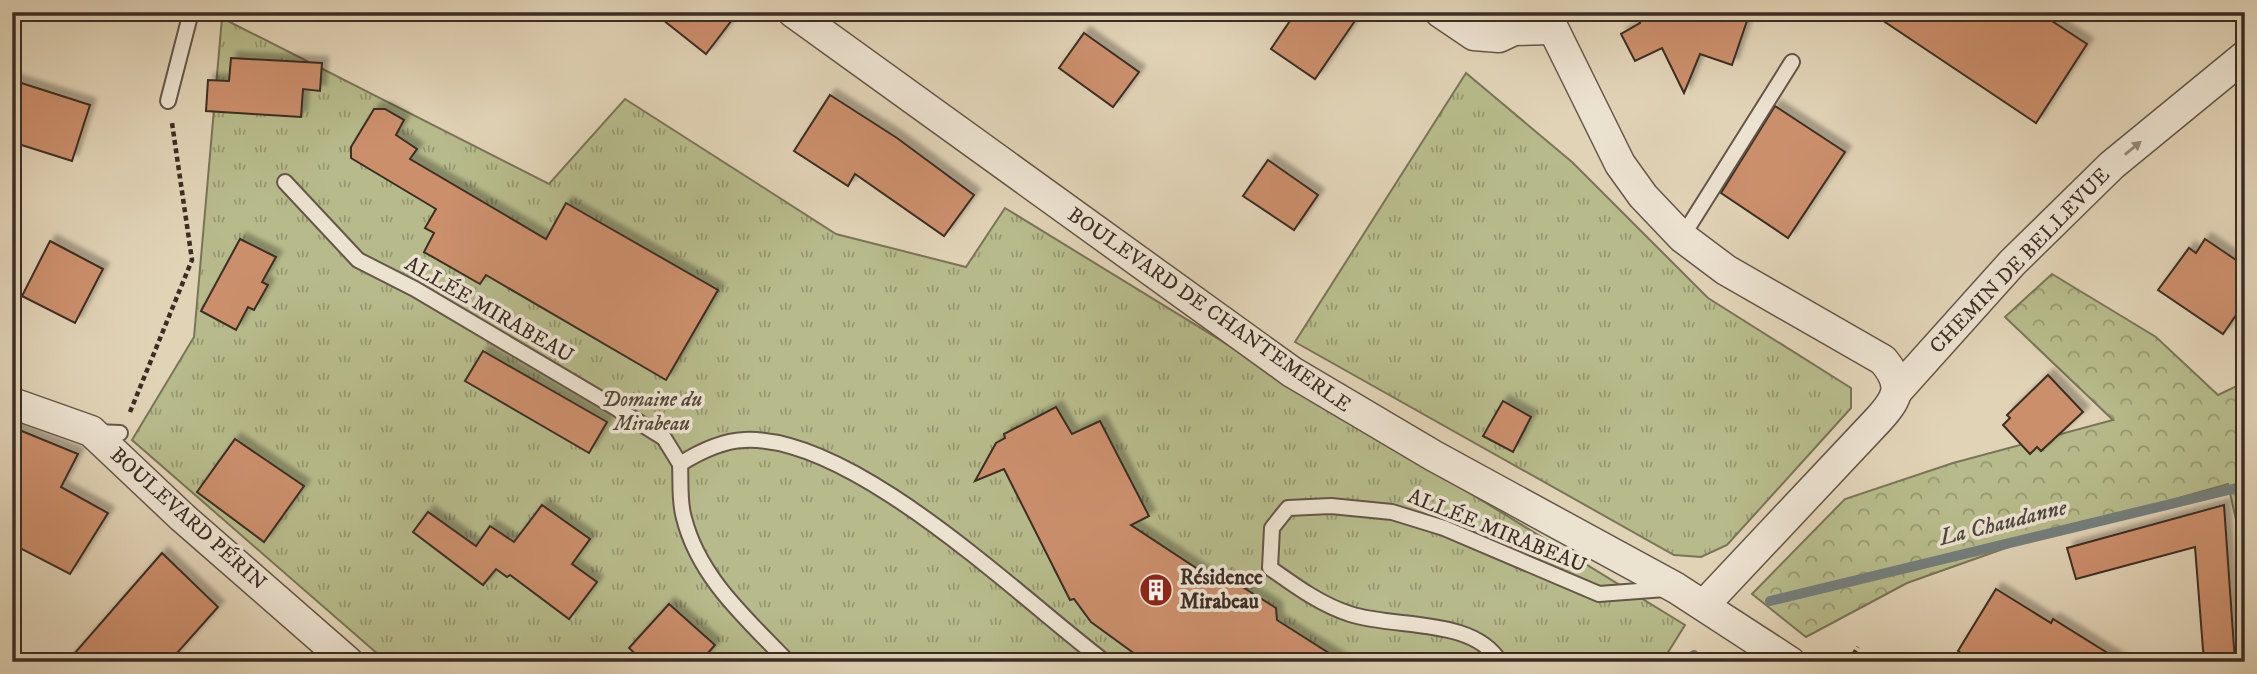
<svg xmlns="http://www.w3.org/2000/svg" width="2257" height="674" font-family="'IM FELL DW Pica',serif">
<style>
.grass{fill:url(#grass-tufts);stroke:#7a7458;stroke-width:2}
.forest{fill:url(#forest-crowns);stroke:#7a7458;stroke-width:2}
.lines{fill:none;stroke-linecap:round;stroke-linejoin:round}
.stream{stroke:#747f7d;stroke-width:10}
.building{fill:#cb8f6c;stroke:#3c2d24;stroke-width:2;filter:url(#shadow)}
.lane-casing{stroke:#655648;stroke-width:18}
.street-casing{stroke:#655648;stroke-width:33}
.path{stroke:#3c2d24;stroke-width:4.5;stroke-dasharray:5 3.5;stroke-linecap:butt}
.lane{stroke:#ece2d0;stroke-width:14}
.street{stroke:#ece2d0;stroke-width:30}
.oneway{fill:#94887a}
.labels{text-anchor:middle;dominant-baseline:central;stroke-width:7;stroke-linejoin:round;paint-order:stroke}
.street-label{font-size:21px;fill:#3c2d24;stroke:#ece2d0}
.park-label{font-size:21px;font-style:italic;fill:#554939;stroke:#ece2d0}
.poi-label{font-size:21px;font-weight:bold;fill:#3c2d24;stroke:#ece2d0;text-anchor:start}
.water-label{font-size:23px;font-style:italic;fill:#4f4842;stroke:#ece2d0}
</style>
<defs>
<pattern id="grass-tufts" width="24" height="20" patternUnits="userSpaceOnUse" patternTransform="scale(1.75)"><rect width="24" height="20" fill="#b7bb8b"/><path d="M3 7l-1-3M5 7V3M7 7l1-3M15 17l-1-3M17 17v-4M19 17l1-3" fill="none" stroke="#969871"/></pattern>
<pattern id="forest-crowns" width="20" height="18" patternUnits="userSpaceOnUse" patternTransform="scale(1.75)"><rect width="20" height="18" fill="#b7bb8b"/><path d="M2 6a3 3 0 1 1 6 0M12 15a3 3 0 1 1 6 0" fill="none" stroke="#969871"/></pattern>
<filter id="shadow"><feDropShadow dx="6" dy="-6" stdDeviation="2" flood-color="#0004"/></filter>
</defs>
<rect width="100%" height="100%" fill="#e1d3b6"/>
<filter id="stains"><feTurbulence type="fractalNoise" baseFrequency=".00286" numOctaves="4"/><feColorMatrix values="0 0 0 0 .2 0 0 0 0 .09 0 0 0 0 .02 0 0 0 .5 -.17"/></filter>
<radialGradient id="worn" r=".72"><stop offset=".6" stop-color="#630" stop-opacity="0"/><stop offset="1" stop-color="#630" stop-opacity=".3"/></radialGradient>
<g class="grass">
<polygon points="222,18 549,184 625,99 836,234 966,267 1005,208 1685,625 1662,662 387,662 132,440 194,337"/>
<polygon points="1466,73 1572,162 1708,298 1851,388 1851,408 1727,545 1701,557 1674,555 1295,342"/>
</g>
<polygon class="forest" points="2052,274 2156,337 2218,395 2245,382 2245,560 2228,484 2017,544 1907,583 1806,637 1752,594 1845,499 1953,463 2113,420 2005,317"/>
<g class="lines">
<g class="stream">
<polyline points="1770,601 2245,486"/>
<polyline points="1689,662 1694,655"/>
</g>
</g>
<g class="building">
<polygon points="653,12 738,12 706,54"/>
<polygon points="1296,12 1361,12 1315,79 1271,49"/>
<polygon points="1635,12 1750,12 1732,65 1700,54 1684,93 1662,48 1635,61 1621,34 1640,23"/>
<polygon points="1870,12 2038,12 2087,44 2036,123"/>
<polygon points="1084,33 1139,72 1113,107 1059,68"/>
<polygon points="231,58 322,63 320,91 303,89 301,117 206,111 208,80 229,81"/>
<polygon points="12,80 90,105 72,161 12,142"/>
<polygon points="830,95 897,138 974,195 944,236 855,174 848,186 794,151"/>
<polygon points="1775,106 1845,152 1788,238 1721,193"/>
<polygon points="374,109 385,109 404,120 396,135 417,149 410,159 546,239 566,203 718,290 666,380 486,275 480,284 424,252 434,233 425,228 436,209 351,158 351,147"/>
<polygon points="1268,160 1318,195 1294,230 1243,196"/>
<polygon points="240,239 276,257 262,282 268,285 254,310 248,307 236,330 201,311"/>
<polygon points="2205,239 2245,266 2245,302 2223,334 2158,290 2189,248 2196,253"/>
<polygon points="50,241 103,269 75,323 22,296"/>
<polygon points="483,351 607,422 589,453 465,381"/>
<polygon points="2048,375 2083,412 2041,451 2037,447 2030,454 2003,425 2010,418 2007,415"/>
<polygon points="1503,401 1531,417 1513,452 1483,436"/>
<polygon points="1056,407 1072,434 1100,421 1149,516 1131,525 1216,581 1225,576 1276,608 1277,620 1343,662 1146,662 1091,622 1074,599 1070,600 1004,469 975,481 996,443 1005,438 1004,434"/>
<polygon points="12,427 78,454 61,487 108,513 70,574 12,544"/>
<polygon points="235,439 304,486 264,542 197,492"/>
<polygon points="542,505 590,539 572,564 597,582 569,619 510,575 507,577 496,569 483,585 413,532 428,512 476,546 490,526 514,542"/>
<polygon points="2224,505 2235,662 2204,662 2195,547 2076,579 2067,548"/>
<polygon points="162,553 218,607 169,662 67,662"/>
<polygon points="1996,589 2051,623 2053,619 2122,662 1974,662 1958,651"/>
<polygon points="669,604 715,645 700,662 644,662 629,648"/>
</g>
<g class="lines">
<defs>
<g id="lane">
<polyline points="168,101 191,12"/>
<polyline points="285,182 358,260 415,289 616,408 664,438 680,464"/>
<polyline points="1682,237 1792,62"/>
<polyline points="96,432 120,433"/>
<path d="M788,662C747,619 699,578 684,518C679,502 681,481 680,464C699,452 721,441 744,440C853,434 1019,597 1105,662"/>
<path d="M1500,662C1473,617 1396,629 1350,614C1321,605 1294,585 1270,568L1272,528L1288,508L1331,506L1392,512L1444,528L1599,594L1665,589"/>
</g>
<g id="street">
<polyline points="793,12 1292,372 1434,456 1676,588 1790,662"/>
<polyline points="1440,12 1474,35 1499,37 1514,30 1550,29"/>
<path d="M1545,12L1620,164L1643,196L1682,237L1726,270L1883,360C1904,385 1899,397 1878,420L1704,605"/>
<polyline points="1898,390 2012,263 2112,165 2245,56"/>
<polyline points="12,403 91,431 182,517 348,662"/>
</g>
</defs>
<use href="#lane" class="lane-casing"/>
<use href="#street" class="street-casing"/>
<g class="path">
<polyline points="130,412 192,260 172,123"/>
<polyline points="1849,662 1858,647"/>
</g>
<use href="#lane" class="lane"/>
<use href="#street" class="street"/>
</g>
<defs><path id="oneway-solid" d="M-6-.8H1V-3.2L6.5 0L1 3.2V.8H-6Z" transform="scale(1.75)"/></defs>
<use class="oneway" href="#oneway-solid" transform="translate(2133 148) rotate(-39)"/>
<defs>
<symbol id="building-disc" viewBox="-11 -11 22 22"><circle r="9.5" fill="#8f2418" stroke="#ece2d0"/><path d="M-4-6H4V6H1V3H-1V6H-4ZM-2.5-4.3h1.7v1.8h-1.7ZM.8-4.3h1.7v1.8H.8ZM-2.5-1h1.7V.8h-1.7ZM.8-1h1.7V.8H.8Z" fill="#fff"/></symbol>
</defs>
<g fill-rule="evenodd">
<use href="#building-disc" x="1137" y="571" width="38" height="38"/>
</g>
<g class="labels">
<g class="street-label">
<text transform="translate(2020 261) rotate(-46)">CHEMIN DE BELLEVUE</text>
<text transform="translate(489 310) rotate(30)">ALLÉE MIRABEAU</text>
<text transform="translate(1209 310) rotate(35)">BOULEVARD DE CHANTEMERLE</text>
<text transform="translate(188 519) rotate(42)">BOULEVARD PÉRIN</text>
<text transform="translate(1497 531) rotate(22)">ALLÉE MIRABEAU</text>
</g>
<g class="park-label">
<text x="652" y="400">Domaine du<tspan x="652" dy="24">Mirabeau</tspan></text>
</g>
<g class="poi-label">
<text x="1180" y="578">Résidence<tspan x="1180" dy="24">Mirabeau</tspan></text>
</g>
<g class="water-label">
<text transform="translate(2003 523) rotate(-14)">La Chaudanne</text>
</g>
</g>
<rect width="2257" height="674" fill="none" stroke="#e1d3b6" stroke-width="42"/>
<rect x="14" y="14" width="2229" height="646" fill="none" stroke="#3c2d24" stroke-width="3.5"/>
<rect x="21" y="21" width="2215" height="632" fill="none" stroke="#3c2d24" stroke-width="2"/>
<rect width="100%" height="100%" filter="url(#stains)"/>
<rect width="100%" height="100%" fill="url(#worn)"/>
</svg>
